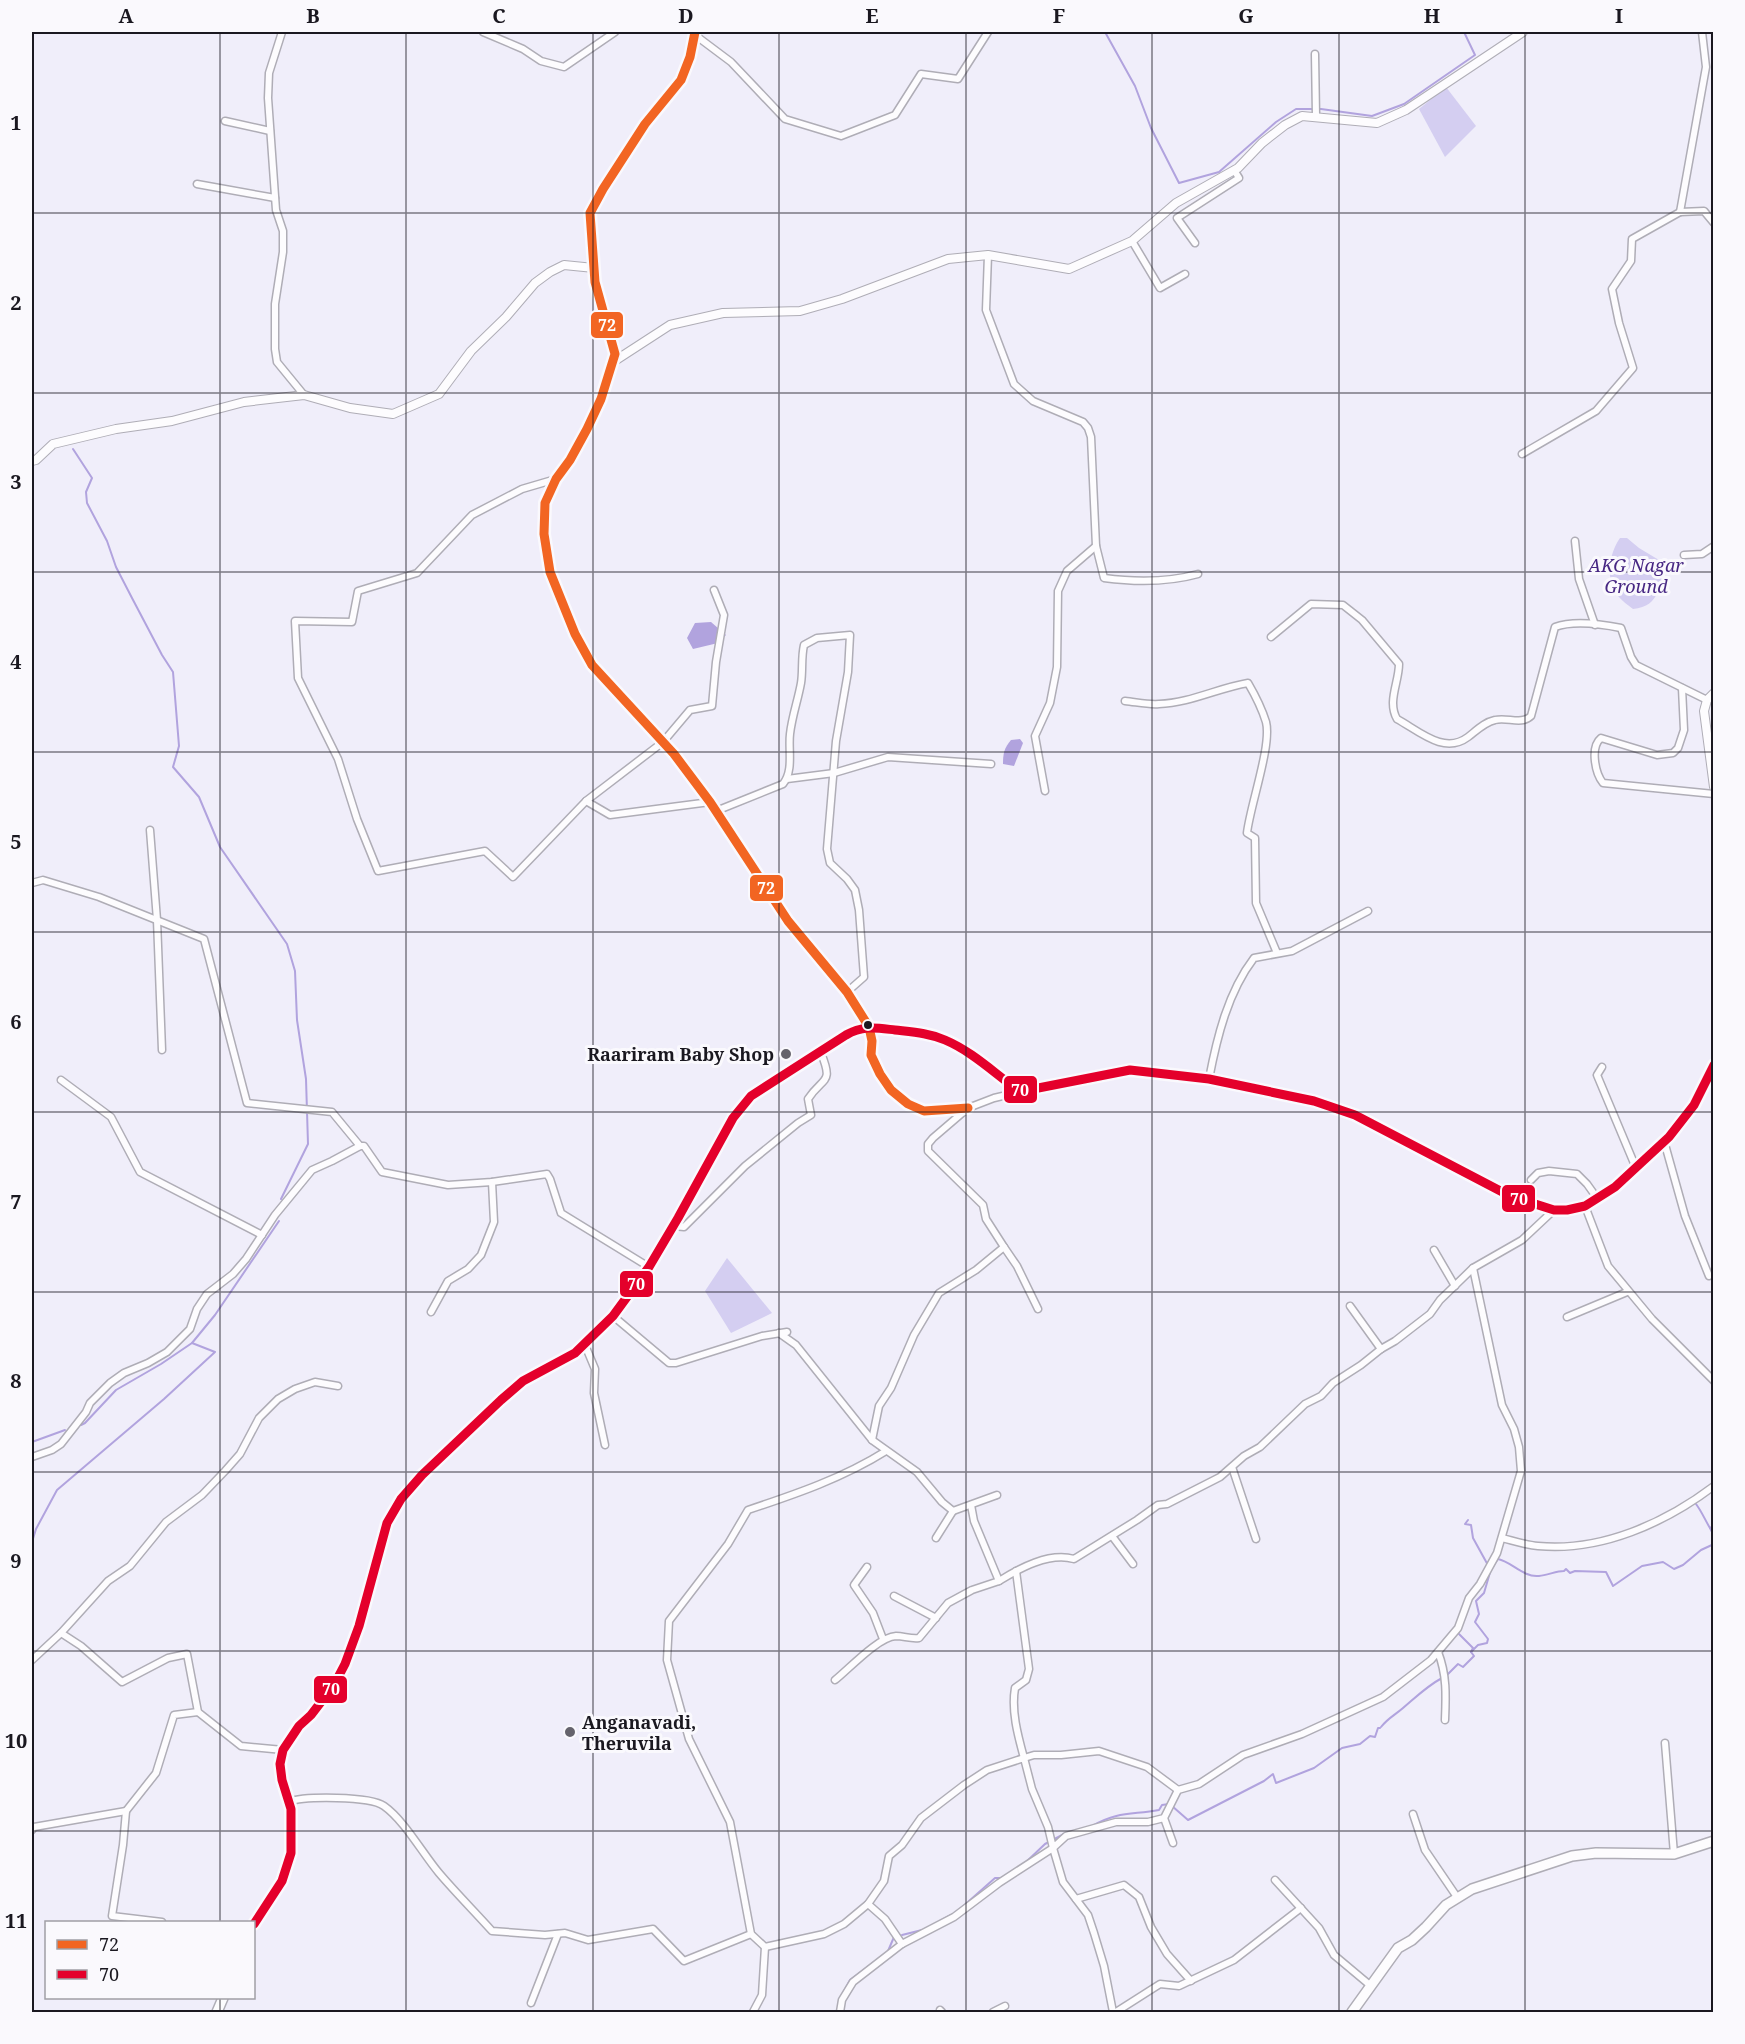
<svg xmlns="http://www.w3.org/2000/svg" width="1745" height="2044" font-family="'Noto Serif',serif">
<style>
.green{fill:#d4cef1}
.water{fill:#b1a3de}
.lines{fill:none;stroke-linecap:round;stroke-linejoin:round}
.stream{stroke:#b1a3de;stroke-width:2}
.minor-casing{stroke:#afadb6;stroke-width:9}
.tertiary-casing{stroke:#afadb6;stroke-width:10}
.secondary-casing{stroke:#afadb6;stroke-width:12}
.minor{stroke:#fdfcfe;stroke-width:6}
.tertiary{stroke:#fdfcfe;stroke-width:8}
.secondary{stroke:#fdfcfe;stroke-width:9}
.bus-1-casing{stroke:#faf9fd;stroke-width:14}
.bus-2-casing{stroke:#faf9fd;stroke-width:14}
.bus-1{stroke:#f26522;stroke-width:9}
.bus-2{stroke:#e4002b;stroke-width:9}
.grid{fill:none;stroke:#1a1820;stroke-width:1.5;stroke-opacity:0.55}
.bus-dot{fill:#1a1820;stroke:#faf9fd;stroke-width:2}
.poi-dot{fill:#65636c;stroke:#faf9fd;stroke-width:2}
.labels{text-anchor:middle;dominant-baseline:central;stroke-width:6;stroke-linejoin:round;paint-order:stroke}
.park-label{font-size:18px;font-style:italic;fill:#472783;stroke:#faf9fd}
.poi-label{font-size:18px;font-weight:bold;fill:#1a1820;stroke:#faf9fd;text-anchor:end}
.line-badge{stroke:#faf9fd;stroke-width:2}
.badge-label{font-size:16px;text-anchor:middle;font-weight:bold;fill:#fff}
.neatline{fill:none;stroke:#1a1820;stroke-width:2}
.grid-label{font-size:20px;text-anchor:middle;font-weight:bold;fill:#1a1820}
</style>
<rect width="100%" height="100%" fill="#f0eefa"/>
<g class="green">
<polygon points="1446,87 1476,126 1445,157 1419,109"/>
<path d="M1620,538H1627L1639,548L1669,566C1656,585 1662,606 1633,609C1628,605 1622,601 1618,596C1605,581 1609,553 1620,538Z"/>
<polygon points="727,1258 772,1313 731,1333 705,1291"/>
</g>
<g class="water">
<polygon points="711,622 726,635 718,643 693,649 687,638 695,623"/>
<path d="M1020,739L1023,743L1014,766L1003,764C1003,754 1004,748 1011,740Z"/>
</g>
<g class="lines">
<g class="stream">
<polyline points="1105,32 1135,86 1151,128 1179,183 1219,172 1276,122 1296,109 1321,109 1372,116 1404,104 1475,55 1464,32"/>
<polyline points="73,449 92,478 86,492 87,503 107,541 116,567 132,598 162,655 173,672 179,746 173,767 199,797 220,847 287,944 295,971 297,1020 306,1079 308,1144 281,1199"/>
<polyline points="81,1425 85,1423 116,1390 161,1364 192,1343"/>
<polyline points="32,1442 65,1430"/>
<path d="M1696,1504C1702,1512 1705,1520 1710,1528"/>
<polyline points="1468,1520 1465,1524 1471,1525 1473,1538 1489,1567"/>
<polyline points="1714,1526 1710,1528 1714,1536"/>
<polyline points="32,1542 36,1529 57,1490 164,1399 215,1352 192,1343 215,1315 279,1221"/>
<path d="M1471,1652L1478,1645L1487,1643L1488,1639L1475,1622L1479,1614L1476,1601L1484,1593L1491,1569L1498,1559C1508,1561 1517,1570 1527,1574C1539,1580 1553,1571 1564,1571L1566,1569L1570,1573L1575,1571L1606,1572L1613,1586L1642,1566L1663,1562L1674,1569L1683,1565L1701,1550L1714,1544"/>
<polyline points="1447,1675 1458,1664 1463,1667 1474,1656 1471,1652 1473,1648 1459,1634"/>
<path d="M1381,1727C1388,1718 1395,1715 1403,1708C1416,1697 1427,1686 1442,1678"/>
<polyline points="1172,1806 1188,1820 1264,1781 1273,1774 1276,1783 1314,1768 1342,1748 1360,1744 1370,1736 1375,1737 1378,1728 1380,1728"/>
<path d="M1092,1826C1119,1811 1131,1815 1159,1810L1162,1805L1169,1804"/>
<polyline points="1025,1863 1045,1844 1066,1833"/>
<polyline points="960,1909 995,1878 1001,1878 1013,1871"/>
<polyline points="940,1921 951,1915"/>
<polyline points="902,1935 922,1930"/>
<polyline points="888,1951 894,1937"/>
<polyline points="843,1993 850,1980 877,1960"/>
</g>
<defs>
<g id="minor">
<polyline points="282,32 269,73 268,98 276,210 283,231 283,252 275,304 275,349 277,362 304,395"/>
<polyline points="483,32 523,49 541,61 564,67 615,32"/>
<polyline points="695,35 731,62 785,119 841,136 895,115 921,74 958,79 988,32"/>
<polyline points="1315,54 1316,116"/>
<polyline points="225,121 270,131"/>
<polyline points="197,184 275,198"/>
<polyline points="1680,212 1704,211 1714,223"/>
<polyline points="1132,241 1160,288 1185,274"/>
<polyline points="1195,243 1177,218 1239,178 1234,170"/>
<path d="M988,255L986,310L1014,384L1033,401L1083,422L1088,428L1091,437L1096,546L1104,578C1134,582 1169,582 1198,574"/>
<polyline points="1522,454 1596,411 1633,368 1619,323 1612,289 1631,261 1632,239 1680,212 1706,67 1702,32"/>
<polyline points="556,479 522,489 472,515 417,573 358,591 352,622 295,621 298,678 338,759 357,819 378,871 485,851 513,877 586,801 663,742 690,710 712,706 716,662 724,615 714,590"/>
<polyline points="1575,541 1579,579 1595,625"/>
<polyline points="1684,555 1702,554 1714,546"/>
<path d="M1271,637L1311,604L1343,605L1362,620L1399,664C1399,682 1387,702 1397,719C1419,731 1444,755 1468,737C1477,730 1485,722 1495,720C1507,717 1522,725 1531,716L1555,627C1574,620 1601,624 1621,628L1631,657L1636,665L1707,700"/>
<path d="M1682,688L1684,730L1678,748L1673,753L1657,755L1601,738C1590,747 1595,773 1603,783L1714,794"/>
<path d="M1125,701C1136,702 1148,705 1159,704C1190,703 1218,688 1248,683C1255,695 1262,709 1266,722C1272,745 1250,806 1247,833L1255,838L1256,903L1277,953"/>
<polyline points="787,779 834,773 888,757 991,764"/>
<polyline points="1045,791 1035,736 1050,703 1057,667 1058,591 1067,571 1096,546"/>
<polyline points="586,801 610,815 710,802"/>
<path d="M716,811L783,784C794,770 788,750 790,734C792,716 798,700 801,683C803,671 801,658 804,645L817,638L850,635L848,672L836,741L827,849L830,863L847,879L855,890L859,910L864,977L847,992"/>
<polyline points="150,830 157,920 162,1050"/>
<polyline points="32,883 43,880 99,897 204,939 247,1103 332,1112 360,1146"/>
<polyline points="869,1027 872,1041 871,1055 880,1074 891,1090 908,1104 924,1111 968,1108"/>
<polyline points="1602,1067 1597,1075 1636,1168"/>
<path d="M1209,1079C1217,1037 1228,992 1254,958L1292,951L1368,911"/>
<polyline points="61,1080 111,1117 140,1172 262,1235"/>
<polyline points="1664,1141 1685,1216 1709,1276"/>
<polyline points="1531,1180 1538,1173 1549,1171 1577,1174 1587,1184 1597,1198"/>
<polyline points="1585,1206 1608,1266 1652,1319 1714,1381"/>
<path d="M674,1226L684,1227L745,1166L798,1123L811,1115L808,1099C823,1076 834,1085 821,1053"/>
<polyline points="1004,1247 986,1219 983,1205 928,1151 928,1144 933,1138 968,1108 994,1098 1024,1091"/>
<polyline points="1434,1250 1455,1286"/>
<polyline points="1350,1306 1381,1349"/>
<polyline points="431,1312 448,1281 468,1269 481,1255 494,1222 492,1182"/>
<polyline points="613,1316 669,1363 676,1363 762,1336 787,1332"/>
<polyline points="1567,1317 1627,1292"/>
<polyline points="779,1333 796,1345 872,1440 917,1472 942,1502 953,1511 936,1538"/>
<polyline points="585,1345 595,1369 594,1393 605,1445"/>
<polyline points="872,1440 879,1406 891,1388 914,1335 939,1293 976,1270 1004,1247 1017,1266 1038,1309"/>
<path d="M886,1451C843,1478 796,1494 748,1510L728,1544L669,1621L667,1660L689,1739L730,1822L751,1934L765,1947L824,1934L844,1924L868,1904L884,1881L889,1856L902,1845L921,1818L964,1785L987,1770L1024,1758L1032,1789L1048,1827L1053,1848L1066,1836L1116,1822H1148L1164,1818L1178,1790L1199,1784L1243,1755L1302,1734L1383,1697L1431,1660L1458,1628L1469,1598L1480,1584L1497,1553L1521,1471L1519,1447L1514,1429L1502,1405L1473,1268"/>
<polyline points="32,1457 52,1450 61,1444 86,1412 90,1403 110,1383 124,1373 148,1363 167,1352 190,1329 197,1309 207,1294 233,1274 246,1259 275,1215 312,1170 332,1161 360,1146 364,1146 382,1172 448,1185 492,1182 547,1174 550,1179 561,1213 649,1267"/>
<polyline points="1232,1467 1256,1539"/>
<polyline points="953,1511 997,1495"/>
<polyline points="1112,1536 1133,1564"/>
<path d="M1502,1538C1514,1541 1526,1545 1538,1546C1601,1552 1665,1523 1714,1486"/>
<polyline points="867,1567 854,1585 873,1613 883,1639"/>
<path d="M1016,1571L1029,1669L1026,1680L1015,1688C1011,1711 1018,1736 1024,1758L1034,1755H1061L1099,1751L1147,1767L1178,1790"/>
<path d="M999,1581C1020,1568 1049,1552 1074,1559L1137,1520L1158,1505L1167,1504L1220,1477L1244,1456L1260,1447L1305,1404L1321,1396L1333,1383L1361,1365L1381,1349L1395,1341L1430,1314L1440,1300L1473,1268L1522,1240L1554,1210"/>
<polyline points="894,1596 936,1618"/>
<polyline points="61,1633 81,1646 122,1682 168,1658 187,1654 198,1712 241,1746 283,1750"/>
<path d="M1438,1652C1447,1675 1446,1696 1445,1720"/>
<polyline points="32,1660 61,1633 108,1581 130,1566 166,1522 202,1495 225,1471 240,1454 259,1418 278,1399 295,1389 315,1382 338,1386"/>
<path d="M835,1680C849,1669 878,1637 896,1636C904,1636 910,1639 919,1638L948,1603L972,1590L999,1581L974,1521L971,1505"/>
<polyline points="1665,1743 1674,1854"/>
<path d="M288,1802C304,1796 370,1796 384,1806C404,1820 423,1854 439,1873C456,1893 475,1912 492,1931L545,1935L565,1933L588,1940L653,1929L684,1961L751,1934"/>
<polyline points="1413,1814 1425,1850 1457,1897"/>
<polyline points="1164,1818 1173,1843"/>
<polyline points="32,1830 34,1827 126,1811"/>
<polyline points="1275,1880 1319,1928 1334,1955 1371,1986"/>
<polyline points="1076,1899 1124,1885 1139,1897 1151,1927 1167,1954 1191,1981"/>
<polyline points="868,1904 885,1919 902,1944"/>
<polyline points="162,1922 112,1916 123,1845 126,1811 156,1773 174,1715 198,1712"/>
<polyline points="531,2003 558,1934"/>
<polyline points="940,2010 942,2012"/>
<polyline points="753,2012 762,1995 765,1947"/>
<polyline points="840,2012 842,2000 853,1982 902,1944 954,1917 999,1883 1053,1848 1063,1882 1088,1915 1094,1933 1104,1966 1113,2012"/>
<polyline points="993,2012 1005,2006"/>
<polyline points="1116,2012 1160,1984 1179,1986 1234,1960 1301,1908"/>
</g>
<g id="tertiary">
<polyline points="613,362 670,325 723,313 800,311 842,299 948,259 988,255 1069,269 1132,241 1176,203 1238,168 1262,143 1285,125 1302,116 1377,123 1406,110 1523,32"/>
<polyline points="32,461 36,460 53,444 116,429 172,421 244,402 304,395 350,408 393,414 439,394 471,351 506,317 535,283 550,272 564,265 594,268"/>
<polyline points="1714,693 1707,700 1704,711 1714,787"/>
</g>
<g id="secondary">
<polyline points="695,32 690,57 681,80 645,124 603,189 590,213 595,282 615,354 601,399 587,429 570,460 556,479 545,503 544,534 550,572 575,634 592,665 674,754 710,802 788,921 847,992 869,1027"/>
<path d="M254,1924L282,1881L291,1853V1809L282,1780L280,1764L283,1750L299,1726L311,1715L334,1685L345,1664L359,1626L387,1523L401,1499L422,1475L501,1400L523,1381L575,1353L613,1316L649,1267L678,1218L733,1118L751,1096L846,1035C863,1025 877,1028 895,1030C912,1032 929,1033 945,1040C971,1051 992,1071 1014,1087L1023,1091L1130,1070L1209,1079L1314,1101L1355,1115L1510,1196L1554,1210H1567L1585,1206L1615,1187L1669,1137L1694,1105L1714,1065"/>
<polyline points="217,2012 223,1998"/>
<polyline points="1352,2012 1398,1948 1412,1940 1426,1927 1446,1905 1472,1889 1572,1856 1596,1853 1674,1854 1714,1841"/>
</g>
</defs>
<use href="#minor" class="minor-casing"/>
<use href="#tertiary" class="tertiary-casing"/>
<use href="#secondary" class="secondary-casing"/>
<use href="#minor" class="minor"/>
<use href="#tertiary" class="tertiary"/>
<use href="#secondary" class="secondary"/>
<defs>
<polyline id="bus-1" points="695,32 690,57 681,80 645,124 603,189 590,213 595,282 615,354 601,399 587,429 570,460 556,479 545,503 544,534 550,572 575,634 592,665 674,754 710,802 788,921 847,992 869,1027 872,1041 871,1055 880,1074 891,1090 908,1104 924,1111 968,1108"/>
<path id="bus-2" d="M254,1924L282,1881L291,1853V1809L282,1780L280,1764L283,1750L299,1726L311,1715L334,1685L345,1664L359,1626L387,1523L401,1499L422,1475L501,1400L523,1381L575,1353L613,1316L649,1267L678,1218L733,1118L751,1096L846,1035C863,1025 877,1028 895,1030C912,1032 929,1033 945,1040C971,1051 992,1071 1014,1087L1023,1091L1130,1070L1209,1079L1314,1101L1355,1115L1510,1196L1554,1210H1567L1585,1206L1615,1187L1669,1137L1694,1105L1714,1065"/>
</defs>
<use href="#bus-1" class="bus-1-casing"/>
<use href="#bus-2" class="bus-2-casing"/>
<use href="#bus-1" class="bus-1"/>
<use href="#bus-2" class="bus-2"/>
</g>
<path class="grid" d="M220,32V1922M406,32V2012M593,32V2012M779,32V2012M966,32V2012M1152,32V2012M1339,32V2012M1525,32V2012M32,213H1714M32,393H1714M32,572H1714M32,752H1714M32,932H1714M32,1112H1714M32,1292H1714M32,1472H1714M32,1651H1714M32,1831H1714M220,1998V2012"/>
<circle class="bus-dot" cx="868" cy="1025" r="5"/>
<g class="poi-dot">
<circle cx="786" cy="1054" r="6"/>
<circle cx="570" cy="1732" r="6"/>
</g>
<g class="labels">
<g class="park-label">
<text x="1636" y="565">AKG Nagar<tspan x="1636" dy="21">Ground</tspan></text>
</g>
<g class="poi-label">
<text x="774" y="1054">Raariram Baby Shop</text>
<text x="582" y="1722" text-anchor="start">Anganavadi,<tspan x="582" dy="21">Theruvila</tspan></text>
</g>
</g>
<g class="line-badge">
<rect x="590" y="311" width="34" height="28" rx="6" fill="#f26522"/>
<rect x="749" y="874" width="35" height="28" rx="6" fill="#f26522"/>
<rect x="1003" y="1075" width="35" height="29" rx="6" fill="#e4002b"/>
<rect x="1501" y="1184" width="35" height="29" rx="6" fill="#e4002b"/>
<rect x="619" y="1270" width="35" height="28" rx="6" fill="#e4002b"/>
<rect x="313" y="1675" width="35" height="29" rx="6" fill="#e4002b"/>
</g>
<g class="badge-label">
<text x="607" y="331">72</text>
<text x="766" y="894">72</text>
<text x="1020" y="1096">70</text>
<text x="1519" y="1205">70</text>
<text x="636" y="1290">70</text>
<text x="331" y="1695">70</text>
</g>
<rect width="1745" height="2044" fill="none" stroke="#faf9fd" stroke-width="66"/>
<rect x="45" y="1921" width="210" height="78" fill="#faf9fd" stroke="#a09fa5" stroke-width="1.5"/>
<rect x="57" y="1940" width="30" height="9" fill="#f26522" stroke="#a09fa5" stroke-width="1.5"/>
<text x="99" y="1951" font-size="18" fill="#1a1820">72</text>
<rect x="57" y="1970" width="30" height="9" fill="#e4002b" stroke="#a09fa5" stroke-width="1.5"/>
<text x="99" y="1981" font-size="18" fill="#1a1820">70</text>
<rect x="33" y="33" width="1679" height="1978" class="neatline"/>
<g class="grid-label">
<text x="126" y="23">A</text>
<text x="313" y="23">B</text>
<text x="499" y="23">C</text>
<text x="686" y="23">D</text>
<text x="872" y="23">E</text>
<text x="1059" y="23">F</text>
<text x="1246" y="23">G</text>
<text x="1432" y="23">H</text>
<text x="1619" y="23">I</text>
<text x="16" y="130">1</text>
<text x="16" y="310">2</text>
<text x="16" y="489">3</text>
<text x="16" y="669">4</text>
<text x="16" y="849">5</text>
<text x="16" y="1029">6</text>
<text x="16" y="1209">7</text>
<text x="16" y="1388">8</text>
<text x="16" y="1568">9</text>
<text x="16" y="1748">10</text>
<text x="16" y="1928">11</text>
</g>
</svg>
